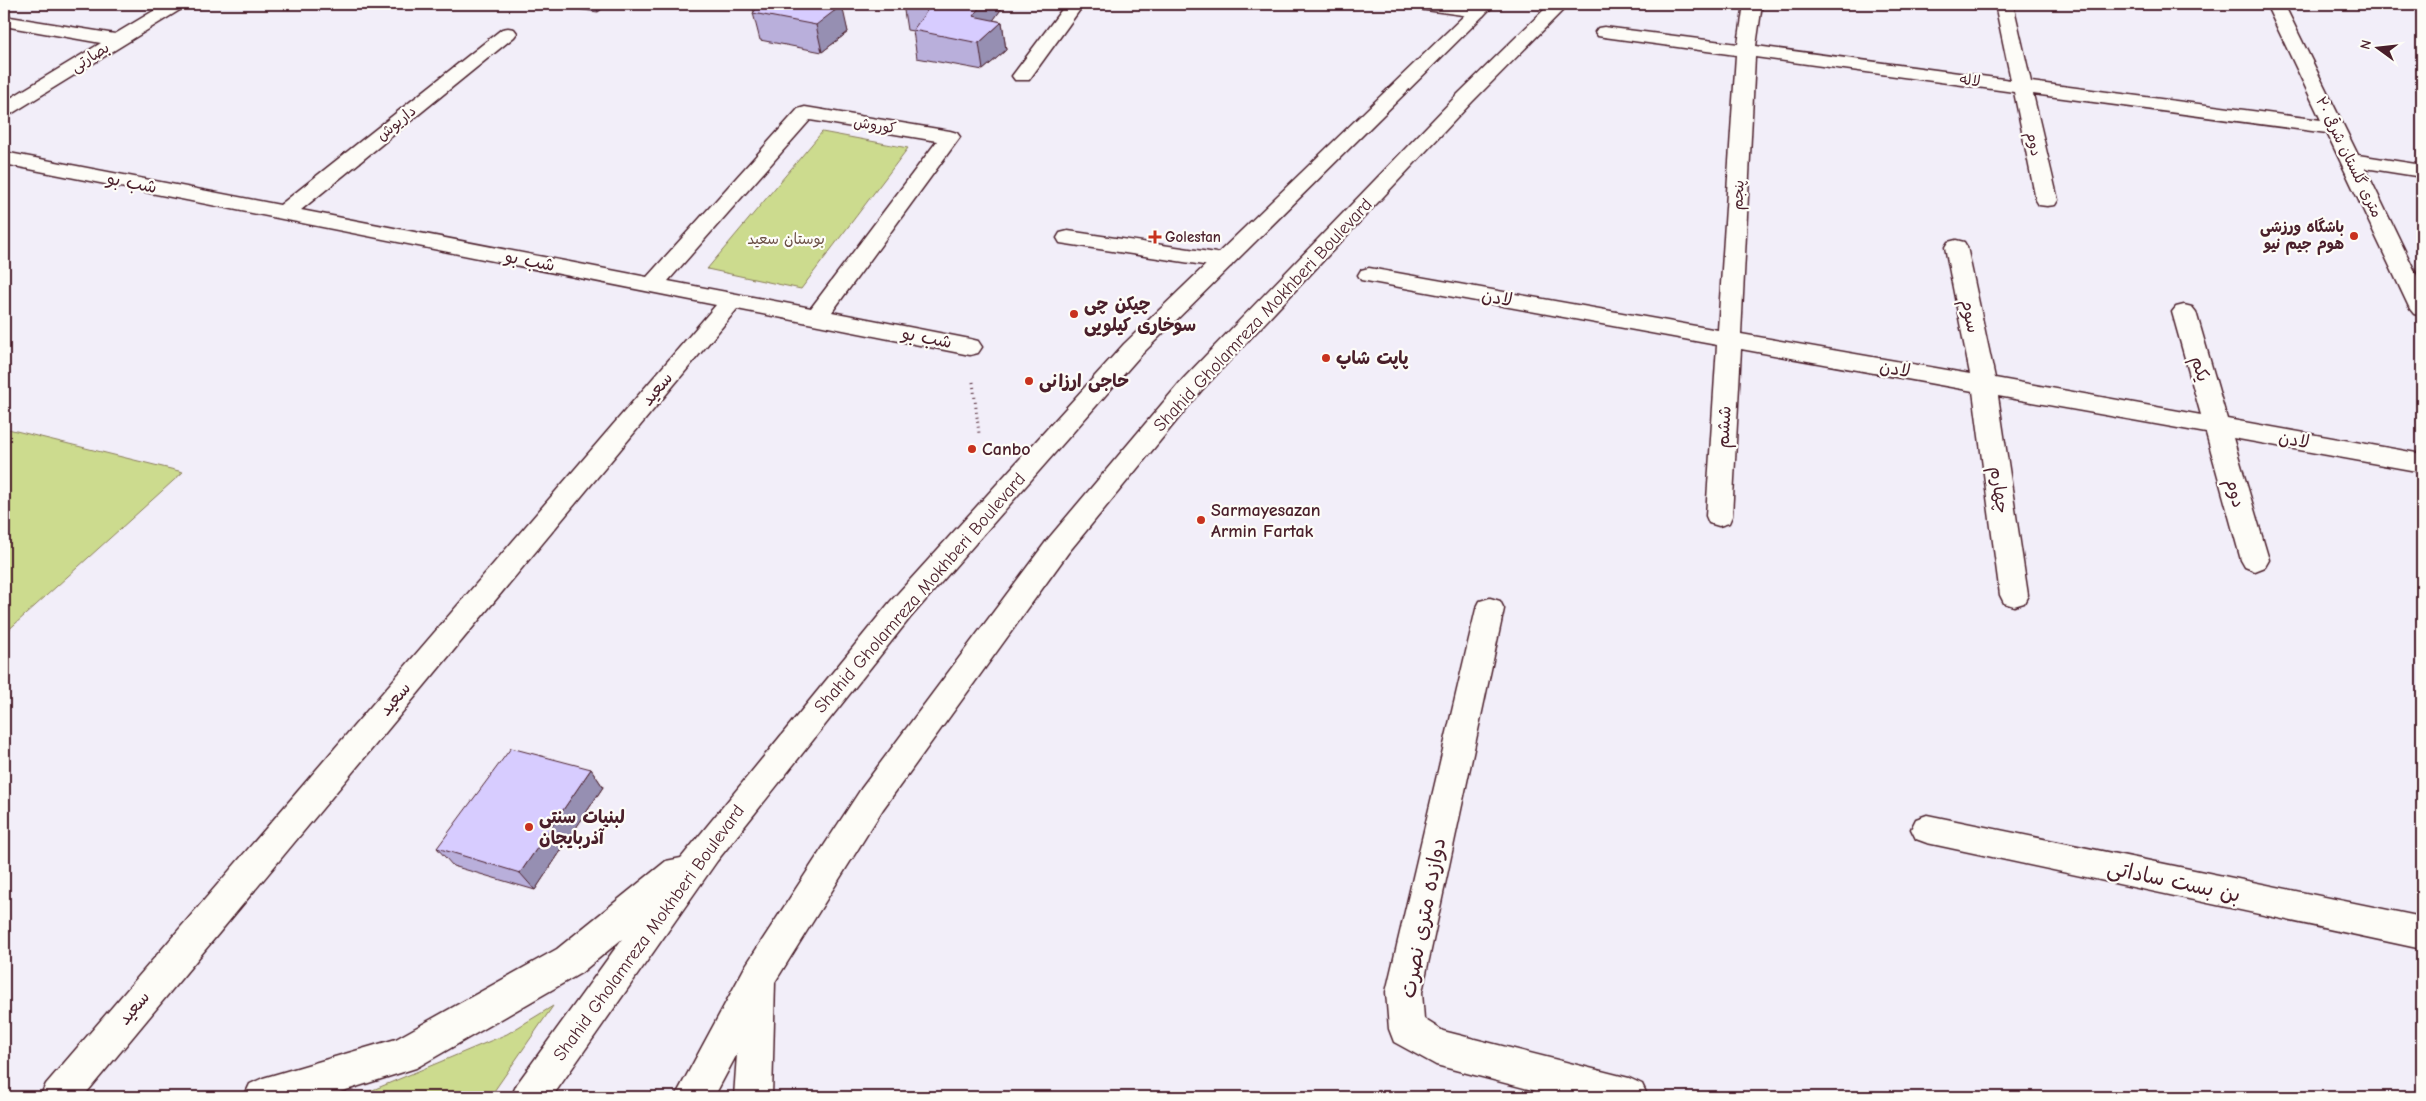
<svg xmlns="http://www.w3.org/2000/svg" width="2426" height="1101" font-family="'Comic Neue','Playpen Sans Arabic',sans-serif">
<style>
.green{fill:#ccdb8e;stroke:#8b7d5c}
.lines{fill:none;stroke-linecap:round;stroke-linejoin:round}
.minor-casing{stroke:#4a1f2b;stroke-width:3}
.major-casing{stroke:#4a1f2b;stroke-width:3}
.path{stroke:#4a1f2b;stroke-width:3;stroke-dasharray:1 4;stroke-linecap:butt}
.minor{fill:#fdfcf7;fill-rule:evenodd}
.major{fill:#fdfcf7;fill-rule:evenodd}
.wall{fill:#b9afdb;stroke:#4a1f2b}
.shaded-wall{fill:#968fb2;stroke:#4a1f2b}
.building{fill:#d7ccff;stroke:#4a1f2b}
.poi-dot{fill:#c8321e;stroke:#fdfcf7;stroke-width:2}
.labels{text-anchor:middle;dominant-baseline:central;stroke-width:4.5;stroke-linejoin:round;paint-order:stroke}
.far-street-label{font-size:15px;fill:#4a1f2b;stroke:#fdfcf7}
.far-poi-label{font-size:15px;font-weight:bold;fill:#4a1f2b;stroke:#fdfcf7;text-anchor:end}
.far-park-label{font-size:15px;fill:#6a4e44;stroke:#fdfcf7}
.street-label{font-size:18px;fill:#4a1f2b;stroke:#fdfcf7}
.poi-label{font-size:18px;font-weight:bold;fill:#4a1f2b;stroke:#fdfcf7;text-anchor:start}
.near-street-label{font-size:21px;fill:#4a1f2b;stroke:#fdfcf7}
</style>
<rect width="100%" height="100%" fill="#f2eef9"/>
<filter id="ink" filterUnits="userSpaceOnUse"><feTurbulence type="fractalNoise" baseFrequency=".02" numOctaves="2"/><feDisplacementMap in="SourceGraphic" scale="10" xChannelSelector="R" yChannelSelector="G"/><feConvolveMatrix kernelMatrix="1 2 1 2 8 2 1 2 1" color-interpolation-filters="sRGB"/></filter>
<g filter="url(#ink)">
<g class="green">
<polygon points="822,132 908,148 801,289 707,269"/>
<polygon points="4,428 183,472 4,634"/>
<polygon points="553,1006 490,1097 356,1097 507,1034"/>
</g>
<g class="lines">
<defs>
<g id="minor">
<polygon points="165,4 186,4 183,8 11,114 4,116 4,102 101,43 4,26 4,16 115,34"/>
<polygon points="1066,4 1084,4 1029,80 1015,80 1012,76"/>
<polygon points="1410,4 1456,4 1483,8 1486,12 1483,16 1477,17 1419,9 1413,8"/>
<polygon points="1744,4 1762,4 1756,46 2011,80 1995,4 2013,4 2031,82 2321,120 2266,4 2284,4 2358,155 2422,165 2422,177 2365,168 2422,286 2422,316 2414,314 2410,309 2327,133 2033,94 2058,200 2055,205 2047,206 2039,205 2036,200 2014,92 1755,57 1741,334 1970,374 1945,247 1948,242 1956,240 1964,242 1967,247 1995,378 2201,415 2172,312 2176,307 2184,305 2192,307 2196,312 2227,419 2422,454 2422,472 2233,438 2269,560 2265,567 2255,571 2245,567 2241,560 2206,433 1998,396 2028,595 2024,603 2014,606 2004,603 2000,595 1973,391 1741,349 1732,516 1729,523 1719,526 1709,523 1706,516 1717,345 1361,280 1358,275 1361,270 1369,268 1718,330 1736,55 1604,37 1598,36 1595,32 1598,28 1604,27 1738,44"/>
<path d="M508,28L514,29L517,33L514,37L301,210L647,277L798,109L805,107L950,131L957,133L960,137L832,312L970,339L978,341L982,347L978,353L970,355L737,309L83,1097H40L46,1084L716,305L4,164V152L280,205L502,29ZM810,120L937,141L811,308L668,281Z"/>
<polygon points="1068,231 1223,254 1231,256 1234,261 1231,266 1223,268 1060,243 1057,238 1060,233"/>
<polygon points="1490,598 1500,601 1504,609 1422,992 1424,1019 1443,1031 1629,1078 1642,1084 1648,1097 1559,1097 1436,1065 1394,1042 1389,1029 1386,992 1476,609 1480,601"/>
<polygon points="1927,815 2422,917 2422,949 1927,843 1916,839 1911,829 1916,819"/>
</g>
<g id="major">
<polygon points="1476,4 1495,4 1140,356 910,618 717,861 552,1097 511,1097 517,1084 622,939 581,973 416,1068 324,1097 244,1097 250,1084 263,1078 396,1039 557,949 666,861 681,858 890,602 1124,344"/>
<polygon points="1550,4 1569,4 1472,102 1201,391 1068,553 883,809 775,982 772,1097 734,1097 737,1054 714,1097 675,1097 746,965 861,789 1048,539 1183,379 1458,94"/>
</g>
</defs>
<use href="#minor" class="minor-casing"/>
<use href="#major" class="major-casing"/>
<polyline class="path" points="973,382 979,434"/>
<use href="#minor" class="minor"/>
<use href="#major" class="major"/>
</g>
<g class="wall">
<polygon points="539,4 608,4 598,12"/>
<polygon points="752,4 840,4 848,32 822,52 760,40 753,13 754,12"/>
<polygon points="903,4 1005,4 993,20 1002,22 1006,50 983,70 917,58 913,31 907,30"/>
<polygon points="591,769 603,787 535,890 453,866 437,848"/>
</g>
<g class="shaded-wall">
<polygon points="595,4 608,4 598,12"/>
<polygon points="815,4 840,4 833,12 842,5 848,32 822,52 816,25"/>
<polygon points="982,4 1005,4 977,43 973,16"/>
<polygon points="1002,22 1006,50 983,70 979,43"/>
<polygon points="591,769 603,787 535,890 520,873"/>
</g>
<g class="building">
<polygon points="761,4 836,4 842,5 816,25 753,13"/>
<polygon points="906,4 982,4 973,16 1002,22 979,43 913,30 929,8"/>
<polygon points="511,748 591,769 520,873 437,848"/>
</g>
</g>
<g class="poi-dot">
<circle cx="2354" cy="236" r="5"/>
<path d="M1152.5 229.5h5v5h5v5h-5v5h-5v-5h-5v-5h5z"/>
<circle cx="1074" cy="314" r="5"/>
<circle cx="1326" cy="358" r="5"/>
<circle cx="1029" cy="381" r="5"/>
<circle cx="972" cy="449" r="5"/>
<circle cx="1201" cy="520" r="5"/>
<circle cx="529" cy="827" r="5"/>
</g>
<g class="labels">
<g class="far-street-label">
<text transform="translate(90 57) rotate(-32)">بصارتی</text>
<text transform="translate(1970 80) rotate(7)">لاله</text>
<text transform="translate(396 123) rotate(-39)">داریوش</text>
<text transform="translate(875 125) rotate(9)">کوروش</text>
<text transform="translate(2034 144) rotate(78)">دوم</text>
<text transform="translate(2349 157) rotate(64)">۲۰ متری گلستان شرقی</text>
<text transform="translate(1738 195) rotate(-87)">پنجم</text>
</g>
<g class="far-poi-label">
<text x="2344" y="227">باشگاه ورزشی<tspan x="2344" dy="17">هوم جیم نیو</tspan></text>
<text x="1165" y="237" text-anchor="start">Golestan</text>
</g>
<g class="far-park-label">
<text x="786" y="239">بوستان سعید</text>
</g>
<g class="street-label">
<text transform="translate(132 183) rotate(11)">شب بو</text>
<text transform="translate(530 261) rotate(11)">شب بو</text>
<text transform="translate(1497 298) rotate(10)">لادن</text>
<text transform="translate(1263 315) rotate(-47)">Shahid Gholamreza Mokhberi Boulevard</text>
<text transform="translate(1970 316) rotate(78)">سوم</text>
<text transform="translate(927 338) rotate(11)">شب بو</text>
<text transform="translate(1895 369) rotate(10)">لادن</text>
<text transform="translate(2200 369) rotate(74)">یکم</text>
<text transform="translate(657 389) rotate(-50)">سعید</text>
<text transform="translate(1724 427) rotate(-87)">ششم</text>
<text transform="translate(2294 440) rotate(10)">لادن</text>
<text transform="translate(1999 490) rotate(82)">چهارم</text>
<text transform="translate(2235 493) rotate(74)">دوم</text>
<text transform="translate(920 593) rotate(-49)">Shahid Gholamreza Mokhberi Boulevard</text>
<text transform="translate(395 699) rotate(-50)">سعید</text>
<text transform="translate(649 933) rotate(-54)">Shahid Gholamreza Mokhberi Boulevard</text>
<text transform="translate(134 1008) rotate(-50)">سعید</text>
</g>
<g class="poi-label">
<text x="1084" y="304">چیکن چی<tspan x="1084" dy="21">سوخاری کیلویی</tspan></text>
<text x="1336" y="358">پاپت شاپ</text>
<text x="1039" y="381">حاجی ارزانی</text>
<text x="982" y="449">Canbo</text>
<text x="1211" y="510">Sarmayesazan<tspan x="1211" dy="21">Armin Fartak</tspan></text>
<text x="539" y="817">لبنیات سنتی<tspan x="539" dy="21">آذربایجان</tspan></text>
</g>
<g class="near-street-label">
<text transform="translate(2174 881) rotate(12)">بن بست ساداتی</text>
<text transform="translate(1423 918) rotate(-79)">دوازده متری نصرت</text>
</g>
</g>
<rect width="2426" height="1101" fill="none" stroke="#fdfcf7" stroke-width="20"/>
<rect x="10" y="10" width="2406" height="1081" fill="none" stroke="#4a1f2b" stroke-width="2" filter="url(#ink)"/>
<g transform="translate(2378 48) rotate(285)" stroke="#fdfcf7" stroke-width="4" paint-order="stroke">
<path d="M0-4L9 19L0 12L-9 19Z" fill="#4a1f2b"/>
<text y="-8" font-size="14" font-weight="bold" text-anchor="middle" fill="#4a1f2b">N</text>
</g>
</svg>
